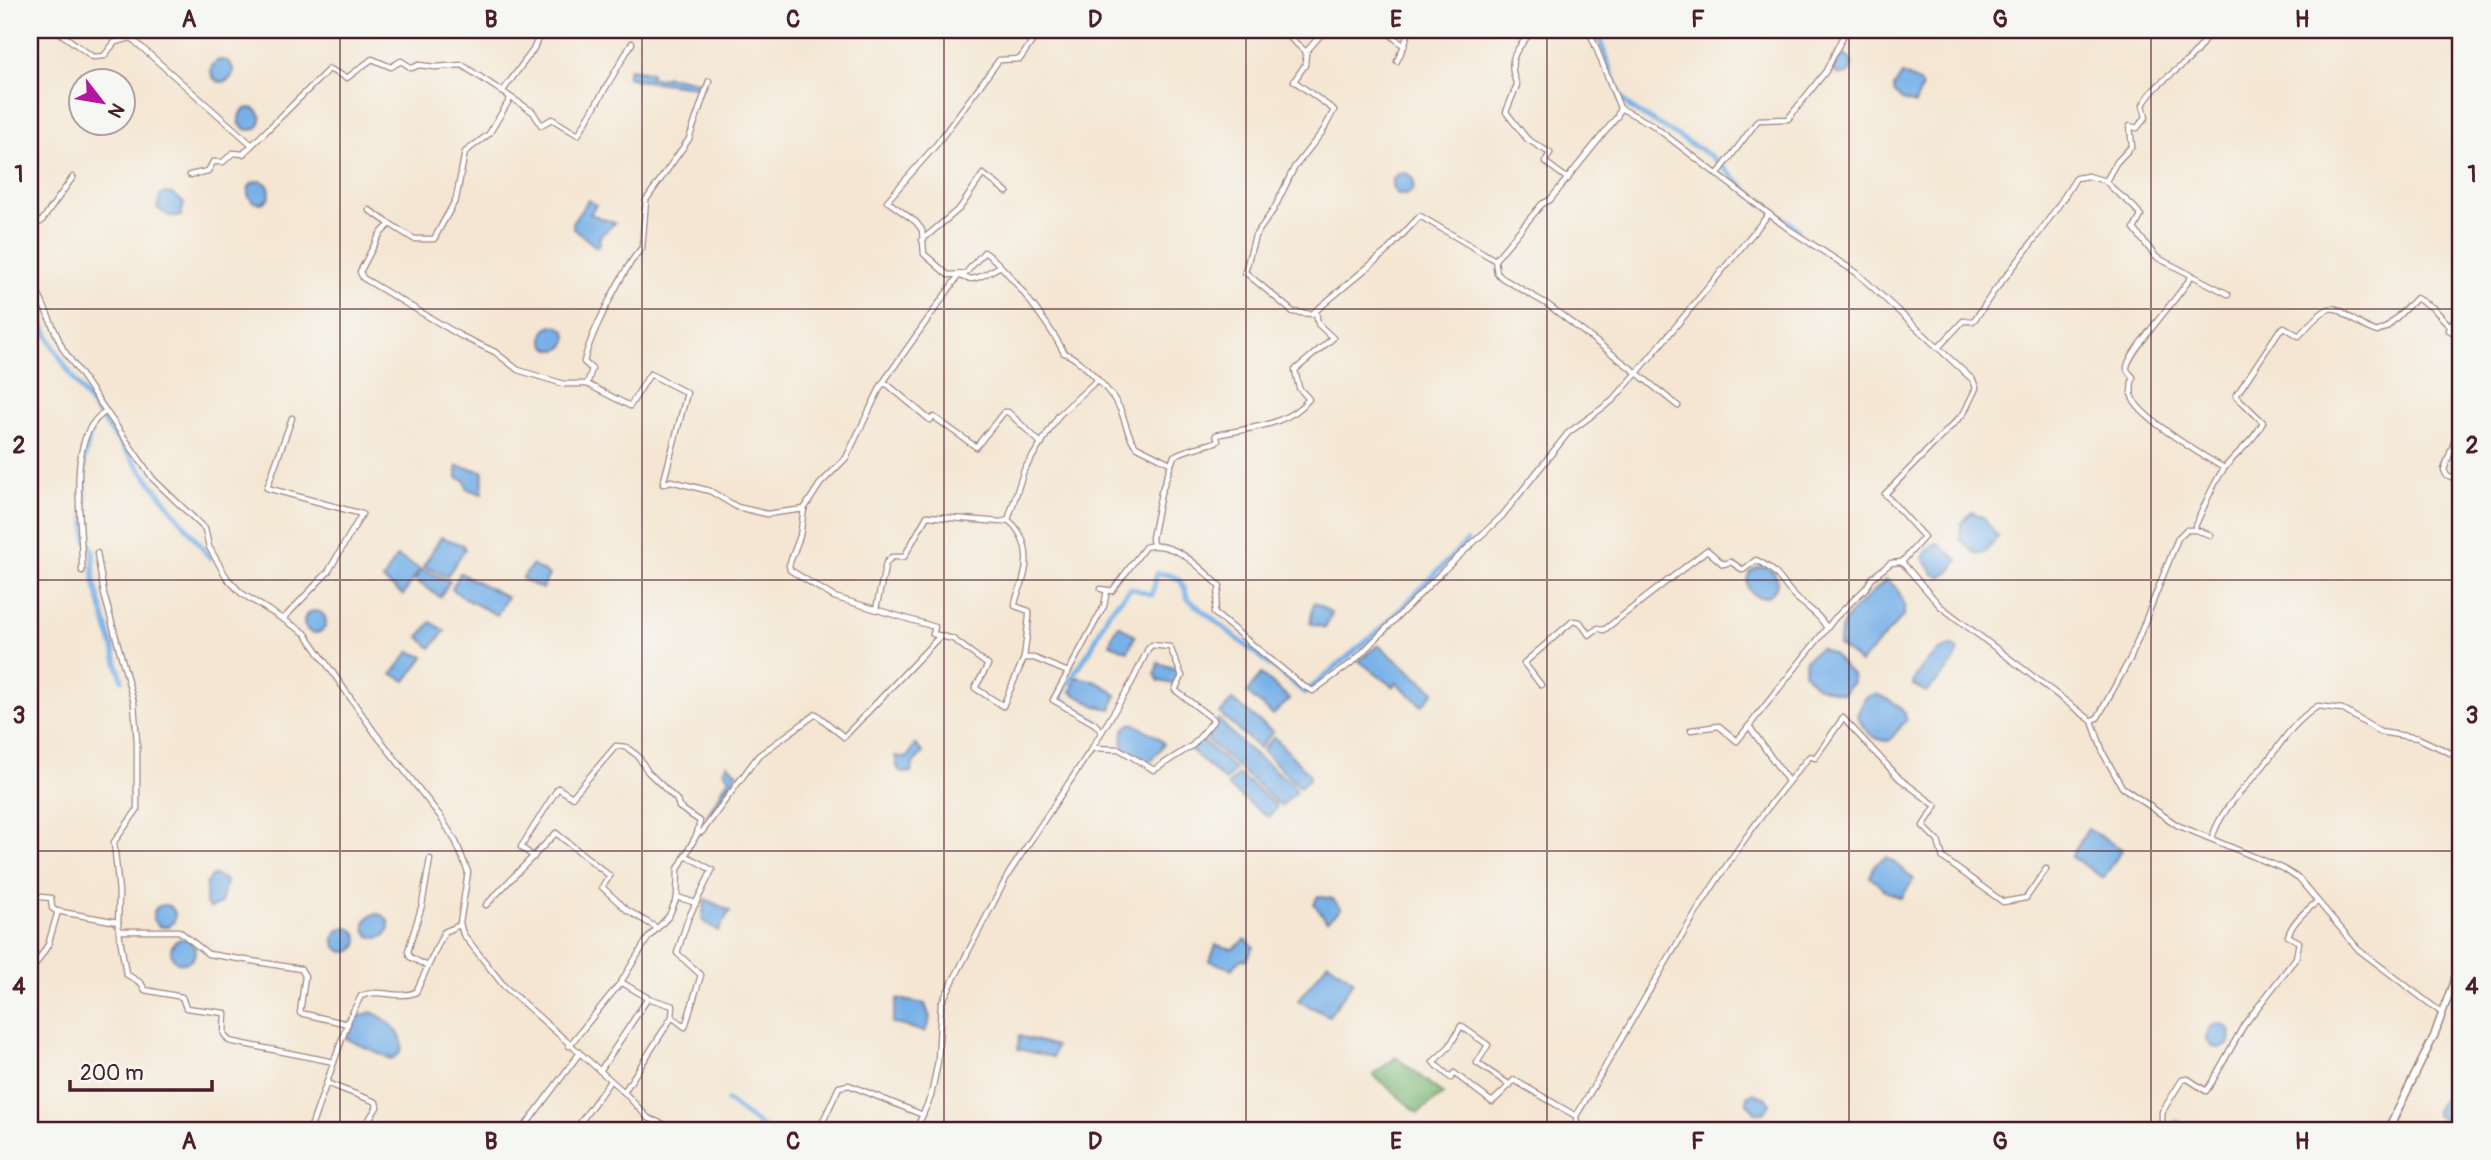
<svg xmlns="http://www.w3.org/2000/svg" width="2491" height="1160" font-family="Pangolin,sans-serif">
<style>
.forest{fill:#79b675;stroke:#626a50;stroke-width:2}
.water{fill:#77b1e8;stroke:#60688a;stroke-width:2}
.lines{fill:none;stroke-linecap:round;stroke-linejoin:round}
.canal{stroke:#77b1e8;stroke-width:5}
.street-casing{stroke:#9f827e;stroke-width:7}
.secondary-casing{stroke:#9f827e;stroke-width:9}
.street{stroke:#fff;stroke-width:4.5}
.secondary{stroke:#fff;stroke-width:6}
.grid{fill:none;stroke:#4a1f2b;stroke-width:2;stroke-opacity:0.55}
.neatline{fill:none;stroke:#4a1f2b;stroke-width:2.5}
.grid-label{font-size:23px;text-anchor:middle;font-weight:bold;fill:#4a1f2b}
</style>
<rect width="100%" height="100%" fill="#f6f6f2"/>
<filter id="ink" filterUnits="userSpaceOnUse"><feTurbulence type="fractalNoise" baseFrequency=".0143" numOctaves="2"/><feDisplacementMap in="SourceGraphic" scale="14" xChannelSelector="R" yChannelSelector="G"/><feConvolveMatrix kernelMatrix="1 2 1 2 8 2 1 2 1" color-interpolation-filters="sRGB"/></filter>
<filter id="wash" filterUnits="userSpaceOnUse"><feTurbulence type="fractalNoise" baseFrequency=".00686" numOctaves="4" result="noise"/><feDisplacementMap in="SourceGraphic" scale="28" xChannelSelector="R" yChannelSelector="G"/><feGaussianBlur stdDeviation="1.57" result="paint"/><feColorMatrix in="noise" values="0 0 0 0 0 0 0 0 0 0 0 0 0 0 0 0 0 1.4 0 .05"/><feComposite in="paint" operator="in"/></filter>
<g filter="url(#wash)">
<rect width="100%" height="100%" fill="#f4e6d2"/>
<polygon class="forest" points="1396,1057 1443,1094 1418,1113 1373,1075"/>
<g class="water">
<circle cx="1842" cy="65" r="10"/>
<circle cx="222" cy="71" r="11"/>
<polygon points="629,69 651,72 650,77 660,79 667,76 704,83 703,88 637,80 627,77"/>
<polygon points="1902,74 1919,82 1922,87 1915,104 1902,100 1894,92 1894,86"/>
<circle cx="250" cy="119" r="11"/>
<circle cx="1403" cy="184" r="11"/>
<circle cx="259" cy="192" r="11"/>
<polygon points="165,193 172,194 184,203 181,216 169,216 157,208 160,196"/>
<polygon points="588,200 596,205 590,214 615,223 599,237 600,243 596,247 573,228 573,222"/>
<circle cx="555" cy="338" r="12"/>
<polygon points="457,466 483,471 482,494 467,489 465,480 457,478"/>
<polygon points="1972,512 1984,518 1998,537 1984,553 1975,553 1960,539 1961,524"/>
<polygon points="441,537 463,545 465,549 447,576 423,567"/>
<polygon points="1937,543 1958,560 1950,572 1942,577 1934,574 1923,558 1928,549"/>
<polygon points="397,556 420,569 403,595 383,580"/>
<polygon points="532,565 549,575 542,589 522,579"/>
<circle cx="1762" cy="582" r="15"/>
<polygon points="422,570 450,581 440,597 415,580"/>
<polygon points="460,573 507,597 497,615 465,599 452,589"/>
<path d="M1886,579C1898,587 1906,601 1904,615L1860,663L1839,645C1837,614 1869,600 1886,579Z"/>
<polygon points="1314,602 1332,613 1325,628 1310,623"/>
<circle cx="315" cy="622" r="11"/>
<polygon points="431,622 445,631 431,648 419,637"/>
<polygon points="1119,625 1135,636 1128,651 1110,644 1113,633"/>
<polygon points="1378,645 1434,691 1422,706 1397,683 1393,687 1359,661"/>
<path d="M1953,646L1958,650C1954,667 1938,680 1926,692L1913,685C1915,670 1939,647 1953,646Z"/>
<polygon points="1820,648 1833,654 1852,675 1853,682 1843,694 1816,686 1804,673 1806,659"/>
<polygon points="410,651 424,657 406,681 392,674"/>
<polygon points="1158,663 1177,669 1179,677 1173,684 1159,681 1155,674"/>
<polygon points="1261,674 1290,699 1273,715 1247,693"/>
<path d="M1076,677C1092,679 1105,684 1116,695L1111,709L1096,706L1071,692Z"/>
<path d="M1874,694C1888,698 1901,704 1907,719L1889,741C1873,741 1863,729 1857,715L1865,698Z"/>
<polygon points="1232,700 1273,732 1259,748 1220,714"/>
<polygon points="1218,719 1243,745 1292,784 1296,792 1281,806 1204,737"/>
<path d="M1133,723L1158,737L1164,744L1151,761H1143L1123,746C1122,735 1121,727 1133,723Z"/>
<polygon points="1274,737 1309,774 1310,778 1300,788 1262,750"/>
<polygon points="1202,740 1235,770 1225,781 1191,750"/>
<polygon points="915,744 923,753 914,762 911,772 903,773 898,769 895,756 907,758"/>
<polygon points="727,764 738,773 709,817 707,816 729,778 723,770"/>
<polygon points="1238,774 1275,804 1277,808 1268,817 1227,786"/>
<polygon points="2088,829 2122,849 2104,878 2071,857"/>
<polygon points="1887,857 1914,879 1901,898 1886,891 1870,877 1875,864"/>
<polygon points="215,875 226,881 221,904 210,908 206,904 206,885 211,876"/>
<polygon points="1318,896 1333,899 1341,909 1327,921 1314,904"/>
<polygon points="705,899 730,911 718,931 702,920"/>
<circle cx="164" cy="916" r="11"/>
<circle cx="377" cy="926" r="12"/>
<circle cx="346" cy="940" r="12"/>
<polygon points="1246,939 1254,947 1246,960 1241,959 1232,969 1210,961 1216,945 1233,949"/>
<circle cx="183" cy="951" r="12"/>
<polygon points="1328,962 1354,981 1329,1016 1298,1001"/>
<polygon points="897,999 925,1004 930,1018 925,1032 892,1023"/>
<path d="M371,1012C384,1017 405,1033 402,1048L398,1055L391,1059L347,1039L353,1019Z"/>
<circle cx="2219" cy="1036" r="12"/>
<polygon points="1019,1036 1056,1046 1053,1057 1018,1049"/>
<polygon points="2449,1091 2461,1093 2461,1130 2436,1115 2436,1110"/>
<polygon points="1752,1093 1767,1098 1770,1104 1764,1113 1756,1113 1747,1103 1747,1096"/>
</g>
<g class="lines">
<g class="canal">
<polyline points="1596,30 1620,96 1631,108 1711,156 1758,200 1798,229"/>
<path d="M30,291C38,309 44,329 53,346C97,422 158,488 210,558"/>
<polyline points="91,431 84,461 86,538 93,550 94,581 122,680"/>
<path d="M1099,723L1061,699L1062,692L1091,649L1109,612L1131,588L1152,595L1157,573C1179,575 1182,579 1188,599L1305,693L1383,627L1467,541"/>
<polyline points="727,1101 766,1130"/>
<polyline points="2177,1122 2188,1130"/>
</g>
</g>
</g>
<g filter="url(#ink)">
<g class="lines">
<defs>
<g id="street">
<path d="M1040,30L1020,59L999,60L936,145L887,201L916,222L922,230L924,254L948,275L965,274L984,252C1005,264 1053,330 1064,353C1081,359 1114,394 1121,411C1126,423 1127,435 1136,446L1170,463"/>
<polyline points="1281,30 1306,52"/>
<polyline points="1325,30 1306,52 1305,65 1294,81 1334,110 1323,131 1294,168 1274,209 1255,236 1245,272 1293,312 1312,314 1387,251 1420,216 1495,260"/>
<polyline points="1385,30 1404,46 1397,61"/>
<path d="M1533,30C1516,50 1506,59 1517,85L1506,112L1527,139L1550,153L1545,162L1568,179"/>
<polyline points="1589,30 1620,108 1651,124 1790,230 1857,273 1973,380 1976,388 1964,413 1885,494 1924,537 1902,562 1940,606 2092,721 2104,755 2122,787 2177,825 2284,869 2299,879 2359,950 2442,1013"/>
<path d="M2195,30L2205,39C2190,67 2159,76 2143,105L2146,117L2137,128L2130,126L2132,146L2116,163L2106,181C2116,195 2133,202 2141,216L2134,229L2156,257L2228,294"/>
<polyline points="2449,30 2461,42"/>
<polyline points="57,31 93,57 104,56 115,42 131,38 251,144"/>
<polyline points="1404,46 1409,30"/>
<polyline points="502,92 533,50 542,30"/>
<polyline points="510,99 489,134 465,152 456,199 434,239 414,239 390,224 380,234 360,272 363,278 461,336 495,352 518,370 564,384 587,384 630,406 650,374 687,393 663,484 671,481 710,491 737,507 767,514 804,509"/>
<polyline points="190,175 208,171 213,162 223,162 233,153 243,154 329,69 347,78 372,59 391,67 401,61 412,68 419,65 435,67 462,65 533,112 541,125 552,119 578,135 632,43"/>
<polyline points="1717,175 1758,120 1788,119 1826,71 1846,30"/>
<polyline points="369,210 390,224"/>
<polyline points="30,221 41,222 73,177"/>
<polyline points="922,240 960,208 983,174 1007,192"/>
<polyline points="2461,261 2461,280"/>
<path d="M999,267C986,273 973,285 959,275L882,384L846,458L820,484L804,509L800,536L789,565L790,570L834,597L935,627L933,634L953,639L988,665L975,688L1003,706L1024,658L1029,617V611L1015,606C1015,596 1021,589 1023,580C1030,557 1026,534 1008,520L1024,470L1059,415L1096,381"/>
<polyline points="30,275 63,349 153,479 205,529 209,547 227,578 241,593 305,633 375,733 440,816 456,842 468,872 460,923 463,934 504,986 624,1092 648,1118 678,1130"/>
<path d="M2192,275C2184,292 2124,356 2127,369C2127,371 2131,375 2133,377C2131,385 2130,392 2133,399C2142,419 2203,456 2224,468"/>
<polyline points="30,302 39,301"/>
<polyline points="2461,305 2449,330 2461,337"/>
<path d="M1939,347L1963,321H1973C1981,313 1987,300 1995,290C2024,254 2052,218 2076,178L2088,176L2106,181"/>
<path d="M587,384L592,369L584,362C589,337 625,265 642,248L646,200L689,139L709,81"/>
<polyline points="883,384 887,384 930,420 934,417 976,447 1004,412 1008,412 1042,444"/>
<polyline points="1678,406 1637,373 1769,214"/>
<polyline points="2461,423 2444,470 2447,476 2461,482"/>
<path d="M2211,535L2196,530L2195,526C2204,508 2211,487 2223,470C2235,453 2254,442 2263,422L2236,396L2279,331L2284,327L2299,336C2342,286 2332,316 2377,332L2387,327L2416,298L2433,308L2449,325"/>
<path d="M1153,545L1152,538L1161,493L1174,456C1190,447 1204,447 1218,441L1216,435C1248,428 1288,426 1309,399L1299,388L1295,370L1333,338L1318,324L1316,312"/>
<polyline points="97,553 104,594 134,703 137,742 137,810 114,842 119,892 118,926 126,974 141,983 145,990 182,997 186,1008 225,1013 224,1034 229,1041 334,1062"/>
<path d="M82,571C84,528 63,438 105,412"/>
<path d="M1101,589L1112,591L1145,547C1174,539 1200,568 1220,586L1214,613L1303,686L1313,691L1354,661L1443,571L1502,516L1568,433L1612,401L1637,373L1547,304L1502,278L1497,273L1495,260L1542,204L1550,200L1617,117L1620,108"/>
<polyline points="876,609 886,563 892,557 904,557 927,516 1001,522 1008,520"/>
<polyline points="284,618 328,572 362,514 267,488 292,418"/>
<polyline points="1024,658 1034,658 1068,672"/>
<path d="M1541,685L1524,663L1573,621L1580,622L1589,635L1598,628L1604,630L1707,550L1723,564L1731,562L1743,570L1756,560C1783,573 1782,587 1800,601C1811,610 1819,615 1827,628"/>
<polyline points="2092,721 2098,717 2131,657 2178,538 2186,530 2196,530"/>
<polyline points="1749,726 1788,781"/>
<polyline points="1691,730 1719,726 1737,741 1835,618 1866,588 1873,577 1891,563 1902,562"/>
<polyline points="1101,731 1095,724 1053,700 1104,606 1107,590"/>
<path d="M2212,838C2221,810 2240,793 2259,771C2280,747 2289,725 2318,706L2342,709L2380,732L2418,738L2461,758"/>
<polyline points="534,857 521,847 558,788 572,797 616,746 626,747 638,756 648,772 677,800 679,807 700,821 697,834"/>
<polyline points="30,896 51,898 52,908 56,911 118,922"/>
<polyline points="677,897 696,903"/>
<polyline points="486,905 556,833 610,876 602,887 627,910 657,928"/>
<polyline points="119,931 179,931 208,954 301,969 305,976 300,1013 348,1024"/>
<polyline points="427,966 410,957 408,951 422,905 430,859"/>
<polyline points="30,985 34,967 48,945 58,911"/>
<polyline points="672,1017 685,1027 701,975 677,953 688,919 712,870 685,855"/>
<polyline points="569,1046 621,982 648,938 669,916 677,897 678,869 697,834 702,832 758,756 816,714 844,737 940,636"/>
<polyline points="600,1071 648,998 621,982"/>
<polyline points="329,1084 376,1102 377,1107 368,1121 375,1130"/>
<path d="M1510,1085L1477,1063L1488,1045L1461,1026L1449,1047L1433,1062L1451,1078L1454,1073L1492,1102C1500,1095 1507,1088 1514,1080L1576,1116"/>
<polyline points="624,1092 672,1017 673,1006 648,998"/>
<path d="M310,1130L349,1019L361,996C378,988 400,1000 416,992L444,932L460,925"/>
<polyline points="463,1130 475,1124 489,1130"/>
<polyline points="522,1130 579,1054"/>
<polyline points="575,1130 610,1081"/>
<polyline points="819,1130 839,1087 849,1085 923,1115"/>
<polyline points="916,1130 931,1096 938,1061 941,1004 1009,873 1092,748 1132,682 1148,649 1152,645 1170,647 1182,676 1175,690 1214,720 1193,745 1154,770 1119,749 1092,748"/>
<path d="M1585,1130L1577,1125L1576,1116C1650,993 1715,864 1810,756L1815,758L1843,718L1900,779L1936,806L1923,826L1938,841L1943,858L2003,902L2026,898L2046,869"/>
<path d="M2162,1130V1112L2182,1080L2188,1079L2206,1091L2212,1082L2244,1025L2296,958L2299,942L2288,936C2292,922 2305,911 2317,902"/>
</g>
<polyline id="secondary" points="2388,1130 2434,1036 2461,961"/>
</defs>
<use href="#street" class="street-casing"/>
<use href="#secondary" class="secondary-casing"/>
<use href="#street" class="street"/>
<use href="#secondary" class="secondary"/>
</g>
</g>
<path class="grid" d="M340,30V1130M642,30V1130M944,30V1130M1246,30V1130M1547,30V1130M1849,30V1130M2151,30V1130M30,309H2461M30,580H2461M30,851H2461"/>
<rect width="2491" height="1160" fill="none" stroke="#f6f6f2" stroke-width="77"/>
<g transform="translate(102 102) rotate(121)"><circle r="33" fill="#f6f6f2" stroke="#b1a0a2" stroke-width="2"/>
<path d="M0-5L12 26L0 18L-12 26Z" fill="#b5179e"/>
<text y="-10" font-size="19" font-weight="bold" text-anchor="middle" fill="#4a1f2b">N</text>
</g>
<path d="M70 1080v10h142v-10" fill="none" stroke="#4a1f2b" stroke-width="3.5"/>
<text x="80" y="1080" font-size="21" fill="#4a1f2b" stroke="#f6f6f2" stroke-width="5" paint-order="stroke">200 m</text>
<rect x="38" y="38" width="2414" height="1084" class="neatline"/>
<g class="grid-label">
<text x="189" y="27">A</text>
<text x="491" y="27">B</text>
<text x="793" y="27">C</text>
<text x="1095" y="27">D</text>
<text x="1396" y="27">E</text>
<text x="1698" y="27">F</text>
<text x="2000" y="27">G</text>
<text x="2302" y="27">H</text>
<text x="19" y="182">1</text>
<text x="2472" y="182">1</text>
<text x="19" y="453">2</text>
<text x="2472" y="453">2</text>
<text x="19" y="723">3</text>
<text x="2472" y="723">3</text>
<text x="19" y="994">4</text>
<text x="2472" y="994">4</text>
<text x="189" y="1149">A</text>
<text x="491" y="1149">B</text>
<text x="793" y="1149">C</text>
<text x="1095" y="1149">D</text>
<text x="1396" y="1149">E</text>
<text x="1698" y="1149">F</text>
<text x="2000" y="1149">G</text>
<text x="2302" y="1149">H</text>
</g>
</svg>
